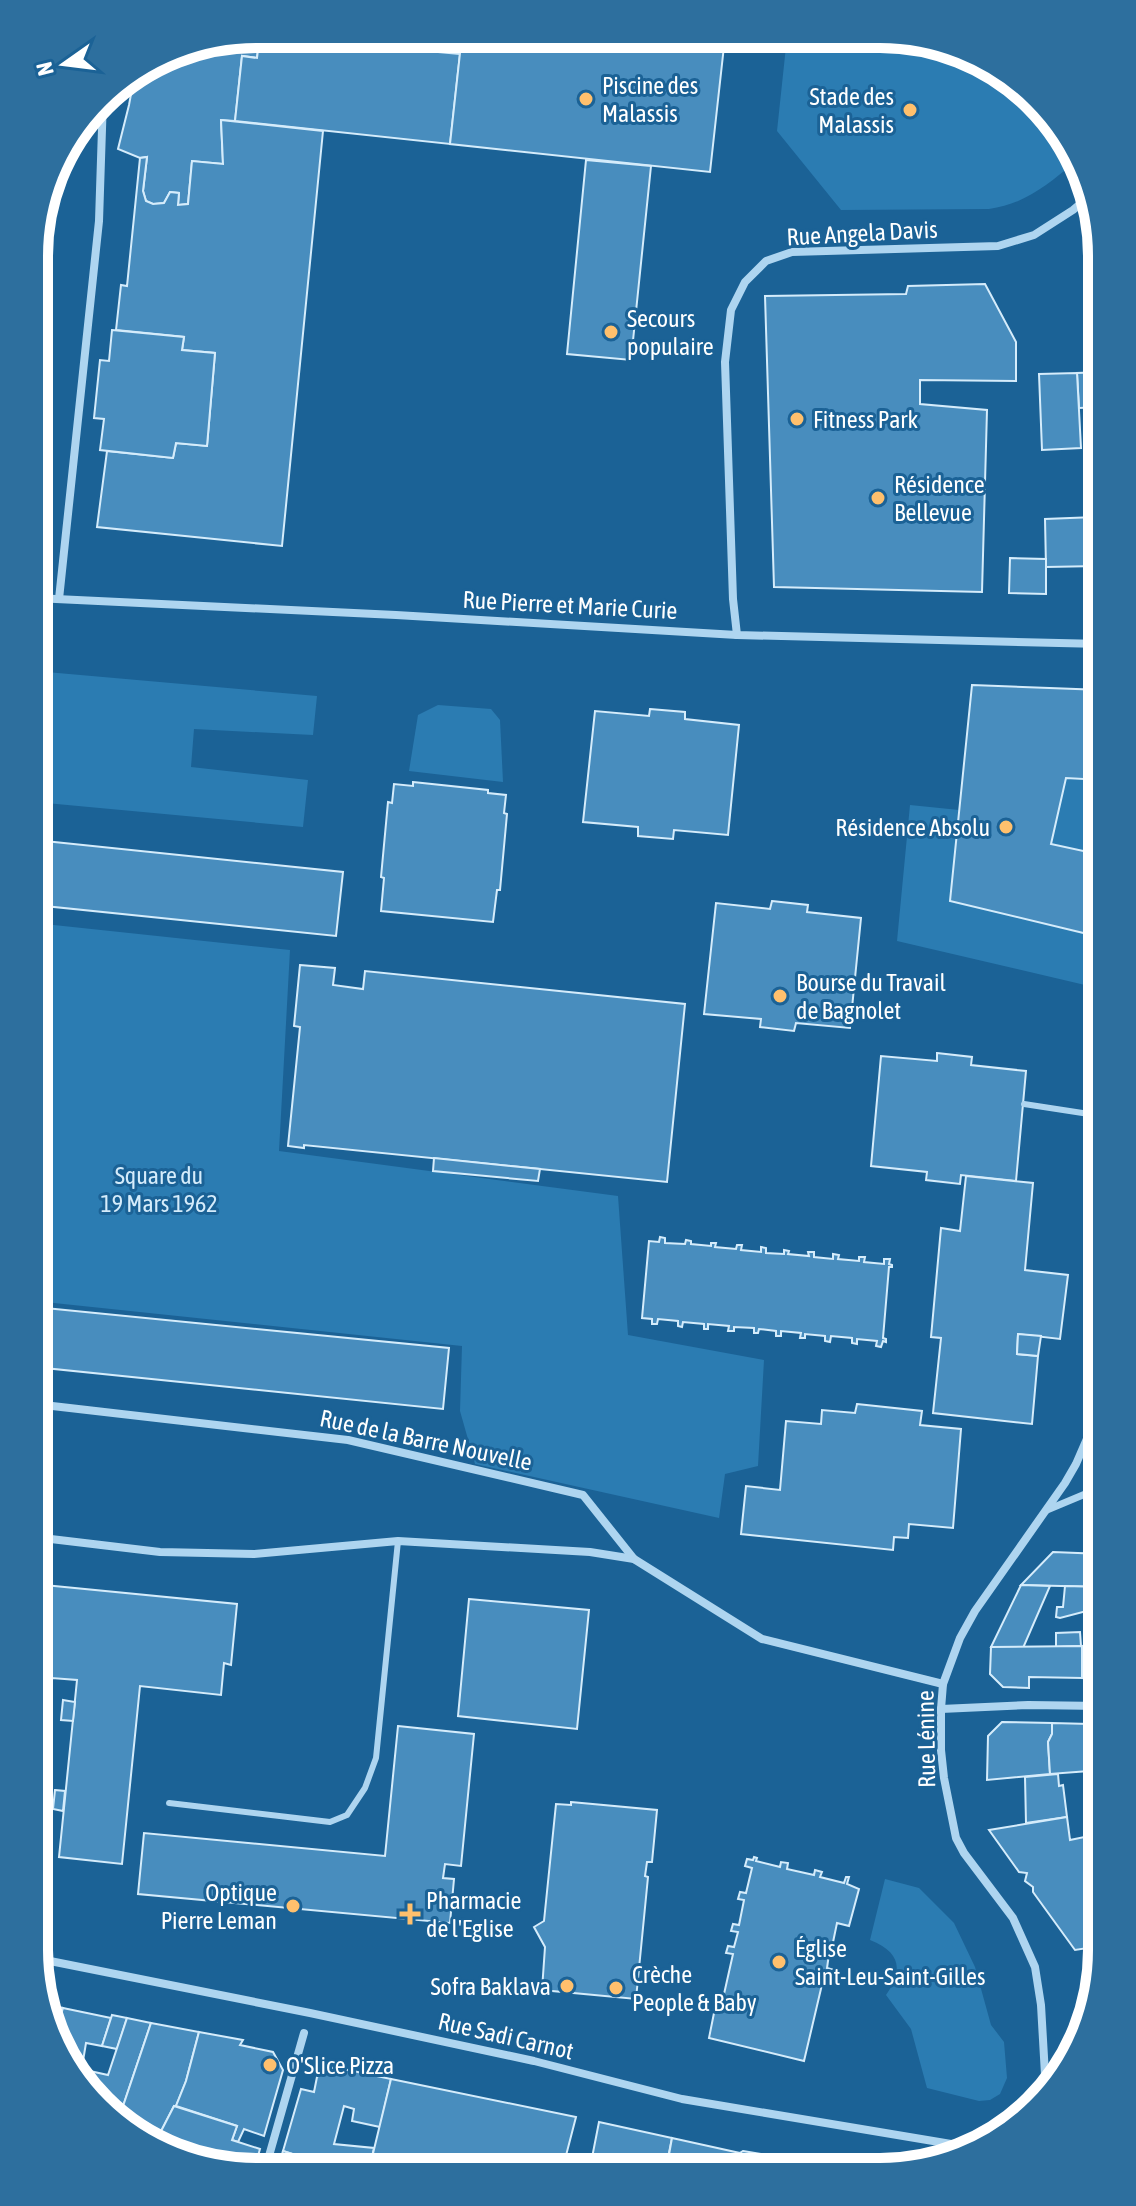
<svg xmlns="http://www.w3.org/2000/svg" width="1136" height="2206" font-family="'Asap Condensed',sans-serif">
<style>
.green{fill:#2b7cb2}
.building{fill:#488dbe;stroke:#d5ecfb;stroke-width:2}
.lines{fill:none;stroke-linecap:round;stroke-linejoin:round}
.service{stroke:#aed5f0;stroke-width:6}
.pedestrian{stroke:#aed5f0;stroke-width:7}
.minor{stroke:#aed5f0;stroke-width:8}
.poi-dot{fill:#ffc06d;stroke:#1b6296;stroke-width:3}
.labels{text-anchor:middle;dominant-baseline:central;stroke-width:6;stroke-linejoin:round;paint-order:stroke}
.poi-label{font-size:24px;fill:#fff;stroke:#1b6296;text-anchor:start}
.street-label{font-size:24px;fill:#fff;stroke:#1b6296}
.park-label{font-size:24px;fill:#d5ecfb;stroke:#1b6296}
.rim{fill:none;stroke:#fff;stroke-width:10}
</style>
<rect width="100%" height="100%" fill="#1b6296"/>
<g class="green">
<path d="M787,37L923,38L1026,89L1075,162C1047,185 1025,204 989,209L841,210L777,131Z"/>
<polygon points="35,671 317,696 313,735 194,729 191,767 308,780 303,827 35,802"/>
<polygon points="438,705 491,709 500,720 503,782 409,771 418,715"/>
<polygon points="1066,778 1102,780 1102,855 1051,844"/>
<polygon points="910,805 959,810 950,901 1099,937 1102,929 1102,989 897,941"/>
<polygon points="35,923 290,950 279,1151 618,1196 628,1335 764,1360 758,1466 725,1474 719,1518 475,1464 460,1411 462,1346 35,1301"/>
<path d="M885,1879L919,1888L954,1923L975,1967L991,2025L1004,2042L1007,2078L1000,2094L990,2100L979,2101L927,2088L911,2029L886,1995C904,1969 900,1952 870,1940Z"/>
</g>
<g class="building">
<polygon points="256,34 260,34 257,58 242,56 235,121 221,120 223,164 192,161 188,204 178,205 179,193 170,192 164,203 153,204 146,201 143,191 147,157 140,158 118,149 129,105 135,73 171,51"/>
<polygon points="260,34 308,34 403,44 404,36 407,36 406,49 460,54 450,144 235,121 242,56 257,58"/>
<polygon points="462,35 725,37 710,172 450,144"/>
<polygon points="221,120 323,131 282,546 97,527 107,451 173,458 176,443 207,446 215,353 182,350 184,337 116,330 121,285 127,286 140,158 147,157 143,191 146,201 153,204 164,203 170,192 179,193 178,205 188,204 192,161 223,164"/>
<polygon points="586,160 651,166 631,360 567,354"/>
<polygon points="985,284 1016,342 1016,381 920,380 920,404 987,410 982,592 774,587 765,296 906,294 908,286"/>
<polygon points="112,330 184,337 182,350 215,353 207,446 176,443 173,458 100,450 104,419 94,418 100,360 109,361"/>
<polygon points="1102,372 1102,407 1079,408 1077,373"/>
<polygon points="1077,373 1081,448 1042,450 1039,374"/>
<polygon points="1095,517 1098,566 1046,567 1045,519"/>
<polygon points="1010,558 1046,559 1046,594 1009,593"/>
<polygon points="972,685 1102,690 1102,780 1066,778 1051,844 1102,855 1102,929 1100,937 950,901"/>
<polygon points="650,709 685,712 685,719 739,725 728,835 674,830 673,839 638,836 638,827 583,822 595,711 649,716"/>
<polygon points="413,782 488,790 488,793 506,795 504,813 507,814 500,890 497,890 493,922 381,911 384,878 381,877 388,802 392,803 394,784 413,786"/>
<polygon points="35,840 343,872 336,936 35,905"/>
<polygon points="772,901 808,905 807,912 861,918 850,1028 796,1023 794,1031 760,1027 761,1019 704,1014 716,903 770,909"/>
<polygon points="300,965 335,968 333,985 363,989 365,971 685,1004 667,1182 304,1145 304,1148 288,1146 300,1027 294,1026"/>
<polygon points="937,1053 972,1057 971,1065 1026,1071 1016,1181 961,1175 960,1184 926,1180 927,1172 871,1166 881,1056 937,1061"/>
<polygon points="434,1158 540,1169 538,1181 433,1171"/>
<polygon points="966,1176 1033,1183 1025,1270 1068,1275 1060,1339 1018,1334 1017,1354 1038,1356 1032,1424 933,1413 941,1338 931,1337 941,1228 960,1231"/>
<polygon points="660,1237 665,1238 665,1243 685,1244 686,1240 691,1241 691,1244 711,1246 711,1243 716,1243 715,1247 736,1249 737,1245 742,1245 741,1250 761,1252 761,1247 766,1248 766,1253 784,1254 784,1250 789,1251 788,1254 809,1256 808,1252 814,1252 814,1257 833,1259 833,1254 839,1255 838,1259 859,1261 859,1257 865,1257 864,1262 884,1264 884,1259 890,1259 889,1264 892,1265 892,1267 889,1267 883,1338 886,1339 886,1342 883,1341 881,1347 876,1346 877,1341 857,1339 857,1344 852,1343 852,1338 831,1336 830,1342 825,1341 825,1336 805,1334 805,1338 800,1338 801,1333 781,1331 781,1336 776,1336 776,1331 759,1329 758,1333 754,1333 754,1328 734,1327 734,1331 728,1331 729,1326 708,1324 708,1329 704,1329 704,1324 683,1322 682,1327 678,1326 678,1321 658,1319 657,1324 652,1324 652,1319 642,1318 649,1241 659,1242"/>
<polygon points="35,1307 449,1348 443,1409 35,1367"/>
<polygon points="1018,1334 1041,1336 1038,1356 1017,1354"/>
<polygon points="857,1404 922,1411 920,1425 961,1429 953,1528 909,1524 908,1538 894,1537 893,1550 741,1534 746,1486 780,1490 786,1421 821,1424 822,1410 855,1413"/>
<polygon points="1053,1552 1102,1554 1102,1587 1021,1585"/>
<polygon points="34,1584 237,1604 231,1665 224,1663 221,1695 140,1686 122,1864 59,1857 77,1680 52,1678 46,1737 34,1735"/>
<polygon points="1021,1585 1050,1586 1023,1648 991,1647"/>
<polygon points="1065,1586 1102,1587 1102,1607 1060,1618 1056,1617 1057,1607 1063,1607"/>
<polygon points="469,1599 589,1610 577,1729 458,1716"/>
<polygon points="1080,1632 1081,1646 1056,1647 1056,1633"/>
<polygon points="1102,1645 1102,1679 1082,1678 1082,1646"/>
<polygon points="1082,1646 1082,1678 1029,1677 1029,1688 1003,1687 990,1674 991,1647"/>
<polygon points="63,1700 75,1702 73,1721 61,1720"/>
<polygon points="1002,1722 1052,1723 1052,1734 1048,1742 1050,1774 987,1780 988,1736"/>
<polygon points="1052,1723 1090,1724 1102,1762 1102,1770 1050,1774 1048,1742 1052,1734"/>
<polygon points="398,1726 474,1734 461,1866 445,1864 443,1878 454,1879 450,1923 138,1894 144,1833 385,1856"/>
<polygon points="1058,1774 1059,1786 1063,1785 1067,1817 1026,1823 1025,1777"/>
<polygon points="55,1790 65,1791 63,1811 53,1809"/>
<polygon points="571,1802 657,1810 652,1862 647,1862 645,1876 648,1877 636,1999 542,1990 545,1947 534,1927 544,1921 556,1804 571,1805"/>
<polygon points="1067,1817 1070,1840 1089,1836 1094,1841 1099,1841 1102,1854 1101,1946 1075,1950 1033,1892 1033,1887 1025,1881 1027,1873 1019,1872 989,1830"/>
<polygon points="754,1857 757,1858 756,1861 780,1867 781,1862 788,1863 787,1869 814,1875 815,1870 822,1872 820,1877 844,1883 846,1877 849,1877 847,1884 859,1889 849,1926 837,1923 832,1947 843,1950 842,1957 829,1954 827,1968 838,1971 836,1979 824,1976 804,2061 709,2038 716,2003 722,2003 733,1954 726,1953 728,1946 734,1947 738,1932 731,1931 733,1924 739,1925 744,1900 738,1899 740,1892 746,1893 752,1868 745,1866 747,1859 753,1860"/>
<polygon points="43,2003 63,2008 55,2034 46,2021"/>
<polygon points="63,2008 111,2018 102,2046 86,2043 81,2073 69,2055 71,2043 59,2040 55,2034"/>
<polygon points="112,2015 127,2018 117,2049 102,2046"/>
<polygon points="127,2018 151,2023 118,2121 110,2117 81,2073 81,2069 108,2075"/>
<polygon points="151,2023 199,2032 186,2081 176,2106 174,2106 157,2139 118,2121"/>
<polygon points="199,2032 243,2040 240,2045 273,2052 283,2070 264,2136 244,2129 238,2142 232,2140 237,2126 176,2106 186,2081"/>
<polygon points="334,2067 391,2079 380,2127 352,2121 354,2109 344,2106 334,2144 374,2148 369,2170 344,2170 283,2151 301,2089 314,2092 317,2077"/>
<polygon points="391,2079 576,2117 562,2171 369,2170"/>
<polygon points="174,2106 237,2126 232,2140 260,2149 254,2170 227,2170 157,2139"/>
<polygon points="599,2122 672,2138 666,2168 624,2160 620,2171 574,2171 576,2164 590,2168"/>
<polygon points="672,2138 740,2153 733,2172 666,2171"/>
<polygon points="283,2151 336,2168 344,2170 277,2170"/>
<polygon points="743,2151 815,2163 812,2172 733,2172 740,2153"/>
<polygon points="815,2163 866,2172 812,2172"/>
</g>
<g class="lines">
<g class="service">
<polyline points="1024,1104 1102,1116"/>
<polyline points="169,1803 330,1822 347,1815 365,1788 376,1758 398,1541"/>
</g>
<polyline class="pedestrian" points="1047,1510 1102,1487"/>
<g class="minor">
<polyline points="35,598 396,615 737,635 1102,644"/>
<polyline points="59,599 99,221 103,98"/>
<polyline points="737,635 733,599 725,362 731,310 745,282 766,261 792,252 998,246 1034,235 1073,210 1092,194"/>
<polyline points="35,1404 348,1440 583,1495 634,1559"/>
<polyline points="34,1537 160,1552 254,1554 398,1541 590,1552 634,1559 762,1639 943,1684"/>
<polyline points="941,1709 1028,1705 1102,1706"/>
<polyline points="35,1958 310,2013 534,2061 682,2099 969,2147"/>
<polyline points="1046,2092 1041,2005 1035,1967 1013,1918 964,1853 956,1838 944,1778 941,1750 941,1709 943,1684 960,1638 975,1611 1065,1483 1076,1464 1102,1404"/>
<polyline points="265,2170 304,2033"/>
</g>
</g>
<g class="poi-dot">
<circle cx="586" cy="99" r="8"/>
<circle cx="910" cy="110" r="8"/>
<circle cx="611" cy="332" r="8"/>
<circle cx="797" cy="419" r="8"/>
<circle cx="878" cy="498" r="8"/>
<circle cx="1006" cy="827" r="8"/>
<circle cx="780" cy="996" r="8"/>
<circle cx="293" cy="1906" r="8"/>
<path d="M406 1902h8v8h8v8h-8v8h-8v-8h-8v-8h8z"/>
<circle cx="779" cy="1962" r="8"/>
<circle cx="567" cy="1986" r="8"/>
<circle cx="616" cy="1988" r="8"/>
<circle cx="270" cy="2065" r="8"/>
</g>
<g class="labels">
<g class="poi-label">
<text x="602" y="85">Piscine des<tspan x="602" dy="28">Malassis</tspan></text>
<text x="894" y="96" text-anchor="end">Stade des<tspan x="894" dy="28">Malassis</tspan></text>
<text x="627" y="318">Secours<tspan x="627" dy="28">populaire</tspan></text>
<text x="813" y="419">Fitness Park</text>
<text x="894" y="484">Résidence<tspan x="894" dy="28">Bellevue</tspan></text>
<text x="990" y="827" text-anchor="end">Résidence Absolu</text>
<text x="796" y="982">Bourse du Travail<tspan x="796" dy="28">de Bagnolet</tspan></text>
<text x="277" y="1892" text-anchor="end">Optique<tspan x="277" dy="28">Pierre Leman</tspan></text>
<text x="426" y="1900">Pharmacie<tspan x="426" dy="28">de l'Eglise</tspan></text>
<text x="795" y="1948">Église<tspan x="795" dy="28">Saint-Leu-Saint-Gilles</tspan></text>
<text x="632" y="1974">Crèche<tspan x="632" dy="28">People &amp; Baby</tspan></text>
<text x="551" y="1986" text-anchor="end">Sofra Baklava</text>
<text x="286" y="2065">O'Slice Pizza</text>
</g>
<g class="street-label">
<text transform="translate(862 233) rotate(-3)">Rue Angela Davis</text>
<text transform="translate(570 605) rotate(3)">Rue Pierre et Marie Curie</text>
<text transform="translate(426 1440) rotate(12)">Rue de la Barre Nouvelle</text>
<text transform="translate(926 1739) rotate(-91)">Rue Lénine</text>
<text transform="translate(506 2036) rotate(13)">Rue Sadi Carnot</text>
</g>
<g class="park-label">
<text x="159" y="1175">Square du<tspan x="159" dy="28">19 Mars 1962</tspan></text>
</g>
</g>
<path d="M0 0H1136V2206H0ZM256 48H880A208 208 0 0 1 1088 256V1950A208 208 0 0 1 880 2158H256A208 208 0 0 1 48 1950V256A208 208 0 0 1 256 48Z" fill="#2d6f9e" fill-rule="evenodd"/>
<path class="rim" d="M256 48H880A208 208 0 0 1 1088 256V1950A208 208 0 0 1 880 2158H256A208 208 0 0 1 48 1950V256A208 208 0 0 1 256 48Z"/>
<g transform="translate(64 64) rotate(256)" stroke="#1b6296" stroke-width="6" paint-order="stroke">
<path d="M0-6L14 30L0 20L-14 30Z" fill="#ffffff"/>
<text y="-12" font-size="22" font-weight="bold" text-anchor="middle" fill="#ffffff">N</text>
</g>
</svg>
